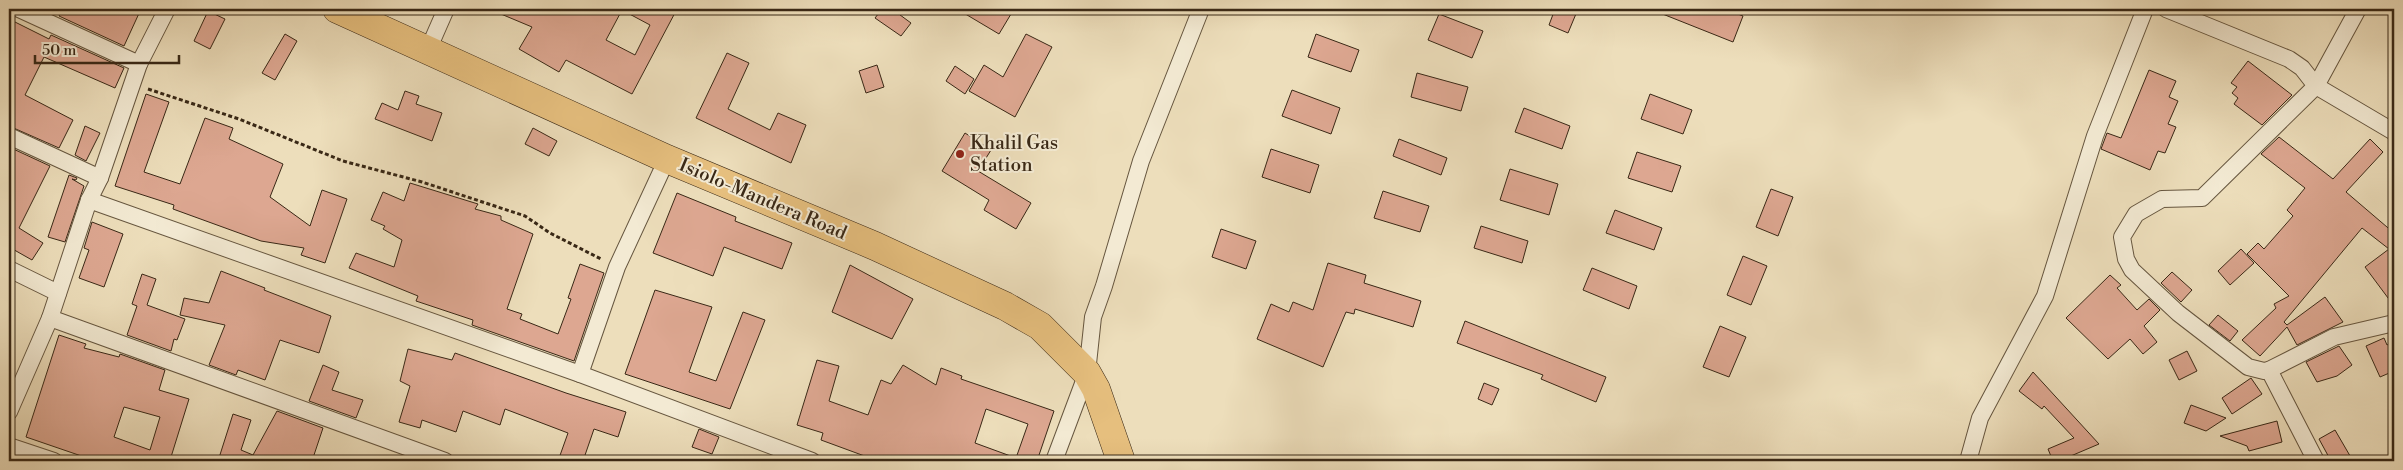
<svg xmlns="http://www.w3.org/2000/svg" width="2403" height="470" font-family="'Libre Bodoni',serif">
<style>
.building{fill:#dda791;stroke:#392816;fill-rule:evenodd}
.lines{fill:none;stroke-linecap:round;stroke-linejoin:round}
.minor-casing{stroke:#66563f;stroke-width:18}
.trunk-casing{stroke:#392816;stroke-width:29}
.path{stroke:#392816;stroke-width:3;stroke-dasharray:4 2.5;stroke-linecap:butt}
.minor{stroke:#f3ead3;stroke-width:16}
.trunk{stroke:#e6bf7e;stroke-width:28}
.poi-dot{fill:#8f2418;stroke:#f3ead3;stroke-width:2}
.labels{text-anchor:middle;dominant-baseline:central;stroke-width:4;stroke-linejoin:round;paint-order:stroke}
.poi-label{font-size:19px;fill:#392816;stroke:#f3ead3;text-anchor:start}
.street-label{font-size:19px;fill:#392816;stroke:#f3ead3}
</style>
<rect width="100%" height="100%" fill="#eddebb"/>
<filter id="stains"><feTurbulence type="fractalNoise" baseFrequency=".004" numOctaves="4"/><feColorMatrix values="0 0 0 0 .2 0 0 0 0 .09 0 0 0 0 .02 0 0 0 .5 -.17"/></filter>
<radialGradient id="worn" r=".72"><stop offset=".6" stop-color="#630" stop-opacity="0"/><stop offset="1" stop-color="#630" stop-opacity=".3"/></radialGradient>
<g class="building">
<polygon points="63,9 141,9 124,46 59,16"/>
<path d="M489,9H677L632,94L566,60L559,72L519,49L532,27ZM622,10L650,25L635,55L606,40Z"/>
<polygon points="882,9 892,9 911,23 901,36 875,18"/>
<polygon points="957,9 1014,9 999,34"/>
<polygon points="1555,9 1578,9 1568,33 1549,25"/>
<polygon points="1650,9 1725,9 1743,16 1733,42"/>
<polygon points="208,11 225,19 210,49 194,41"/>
<polygon points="1439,14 1483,31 1472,58 1428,40"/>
<polygon points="9,19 49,39 51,35 124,68 115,88 44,57 25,95 73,120 59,148 9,126"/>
<polygon points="285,34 297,41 275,80 262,73"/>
<polygon points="1026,34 1052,47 1015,117 969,91 984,65 1003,77"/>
<polygon points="1316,34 1359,50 1351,72 1308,57"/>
<polygon points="727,53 749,63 728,109 770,130 778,113 806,125 791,163 696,118"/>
<polygon points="2248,61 2292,95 2262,125 2234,104 2238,98 2232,93 2237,87 2231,83"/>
<polygon points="877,65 884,87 866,93 859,71"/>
<polygon points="955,66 974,79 965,94 946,81"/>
<polygon points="2149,70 2176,81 2169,97 2178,101 2168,124 2176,127 2165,153 2158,151 2150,170 2101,149 2107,133 2121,138"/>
<polygon points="1417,73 1468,87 1461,111 1411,97"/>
<polygon points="1292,90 1340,108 1331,134 1282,116"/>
<polygon points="405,91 419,96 416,104 442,113 432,141 375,119 382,103 398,110"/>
<polygon points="146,94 169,102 144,172 180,184 205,118 233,128 229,139 283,164 270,197 310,226 322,190 347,199 325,263 301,255 304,248 261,241 173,209 174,205 115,186"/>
<polygon points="1650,94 1692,110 1683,134 1641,119"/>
<polygon points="1524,108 1570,126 1562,149 1515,132"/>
<polygon points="85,126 100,133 86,161 75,155"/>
<polygon points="533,128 557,141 549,156 525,144"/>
<polygon points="965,133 991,150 978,171 1031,203 1016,229 984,210 989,200 942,171"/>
<polygon points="2279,137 2333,179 2370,139 2383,152 2346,192 2394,233 2394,306 2365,267 2389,249 2362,228 2284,322 2287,325 2325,297 2343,322 2297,345 2287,327 2260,356 2242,340 2276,308 2274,304 2289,296 2247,254 2258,243 2264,249 2293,216 2287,210 2305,188 2261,154"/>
<polygon points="1399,139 1447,158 1441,175 1393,156"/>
<polygon points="9,147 50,166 19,228 43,243 32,260 9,247"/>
<polygon points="1271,149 1319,165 1310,193 1262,177"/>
<polygon points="1637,152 1681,166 1672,192 1628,178"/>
<polygon points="1510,169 1558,184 1549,215 1500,200"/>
<polygon points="69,175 77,178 76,180 72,179 84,186 65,242 48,237"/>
<polygon points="410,183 478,204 475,209 501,216 501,220 533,234 507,309 522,314 520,319 558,334 571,299 568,298 580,264 604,273 574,361 472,325 473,320 416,301 418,296 349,268 356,253 394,267 402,240 383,229 385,226 371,220 383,192 404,201"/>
<polygon points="1771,189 1793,197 1778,236 1756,227"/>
<polygon points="1383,191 1429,206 1420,232 1374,218"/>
<polygon points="677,193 736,217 735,221 792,243 782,269 724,247 713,276 653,253"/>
<polygon points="1615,210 1662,228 1654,250 1606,233"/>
<polygon points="92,222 123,234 104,287 79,278 89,250 84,248"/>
<polygon points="1481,226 1528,241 1522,263 1474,248"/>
<polygon points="1221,229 1256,241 1246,269 1212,257"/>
<polygon points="2241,249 2254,263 2230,285 2218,271"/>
<polygon points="1743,256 1767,266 1751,305 1727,295"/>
<polygon points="1328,263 1366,275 1364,283 1421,301 1413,327 1355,309 1354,314 1346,312 1323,367 1257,339 1271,304 1289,312 1293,302 1313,310"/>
<polygon points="850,265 913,299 892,339 832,312"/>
<polygon points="1592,268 1637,286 1629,309 1583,290"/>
<polygon points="221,271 265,288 264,290 331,316 319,353 280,340 265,380 238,370 236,375 209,365 225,325 180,315 184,298 209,303"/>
<polygon points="2172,272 2192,290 2181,302 2161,283"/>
<polygon points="142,274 156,279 147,305 185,319 177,340 174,339 171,351 127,335 137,306 132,304"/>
<polygon points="2110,275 2121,285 2117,288 2137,310 2149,299 2160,310 2144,326 2157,342 2143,354 2130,339 2108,359 2066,318"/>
<polygon points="655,290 712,307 689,372 716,381 743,312 765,320 730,409 625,374"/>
<polygon points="2218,315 2238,331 2230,341 2209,325"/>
<polygon points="1465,321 1606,377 1596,402 1541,379 1543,375 1457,343"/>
<polygon points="1720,326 1746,337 1729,377 1703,367"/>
<path d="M59,335L86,344L84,348L119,357L120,354L165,370L159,390L189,399L171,457L176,459L175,461H96L26,437ZM124,407L160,417L150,450L114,437Z"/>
<polygon points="2384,338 2387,345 2394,341 2394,371 2380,377 2366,346"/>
<polygon points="2339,346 2352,365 2337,376 2317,382 2306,362"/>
<polygon points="408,349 452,360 455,353 566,393 626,412 618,437 594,429 583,461 558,461 568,433 505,409 500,425 463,411 456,432 422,420 420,428 399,422 410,386 400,381"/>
<polygon points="2187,351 2197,371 2179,380 2169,360"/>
<path d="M817,360L839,366L829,401L868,415L881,380L891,384L903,365L936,385L941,368L962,376L961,379L1054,411L1037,461H869L870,458L821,440L823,433L797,425ZM986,409L1028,424L1016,458L975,443Z"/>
<polygon points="323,365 339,372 332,390 363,400 356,418 309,401"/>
<polygon points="2033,372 2099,444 2059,461 2053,461 2048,449 2074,438 2044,406 2042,409 2019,391"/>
<polygon points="2251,378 2262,394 2232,414 2222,398"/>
<polygon points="1484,383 1499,389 1492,405 1478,399"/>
<polygon points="2191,405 2226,418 2206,431 2184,423"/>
<polygon points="277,411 323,428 312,461 218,461 233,414 251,420 241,450 253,455"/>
<polygon points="2277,421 2282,442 2249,451 2247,446 2220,436"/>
<polygon points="699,429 719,437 712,454 692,447"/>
<polygon points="2335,430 2353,461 2331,461 2319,439"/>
</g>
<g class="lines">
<defs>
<g id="minor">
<polyline points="19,9 139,64"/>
<polyline points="2166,9 2289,59 2302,68 2316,86 2394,132"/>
<polyline points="428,50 446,9"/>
<polyline points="9,136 100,178"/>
<polyline points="89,200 580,374 812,461"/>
<polyline points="9,269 58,293"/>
<polyline points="50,318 445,461"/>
<polyline points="2269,370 2334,337 2394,323"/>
<polyline points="580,374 617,267 667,159"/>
<polyline points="9,412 50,318 89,200 100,178 139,64 167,9"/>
<polyline points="9,446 54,461"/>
<polyline points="1054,461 1087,373 1093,317 1104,286 1141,161 1201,9"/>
<polyline points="1968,461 1980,418 2045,296 2095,136 2145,9"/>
<polyline points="2316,461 2269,370 2264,371 2248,367 2178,313 2132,270 2126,259 2122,237 2136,214 2162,199 2202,198 2316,86 2358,9"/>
</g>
<polyline id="trunk" points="337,9 667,159 875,246 1005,306 1040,326 1087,373 1096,389 1121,461"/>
</defs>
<use href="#minor" class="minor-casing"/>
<use href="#trunk" class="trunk-casing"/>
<polyline class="path" points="148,89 239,119 343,161 422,182 525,216 550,233 601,259"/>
<use href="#minor" class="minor"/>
<use href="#trunk" class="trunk"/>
</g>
<circle class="poi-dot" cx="960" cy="154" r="5"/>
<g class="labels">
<g class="poi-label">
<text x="970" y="143">Khalil Gas<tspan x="970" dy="22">Station</tspan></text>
</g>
<g class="street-label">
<text transform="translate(763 199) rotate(23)">Isiolo-Mandera Road</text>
</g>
</g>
<rect width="2403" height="470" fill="none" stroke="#eddebb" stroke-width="30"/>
<rect x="10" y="10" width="2383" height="450" fill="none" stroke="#392816" stroke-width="2.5"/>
<rect x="15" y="15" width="2373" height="440" fill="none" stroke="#392816"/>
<path d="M35 55v8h144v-8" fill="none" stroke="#392816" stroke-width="2.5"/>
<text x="42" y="55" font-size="15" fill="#392816" stroke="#f3ead3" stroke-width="4" paint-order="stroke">50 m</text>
<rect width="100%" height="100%" filter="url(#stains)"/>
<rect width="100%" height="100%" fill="url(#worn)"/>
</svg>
